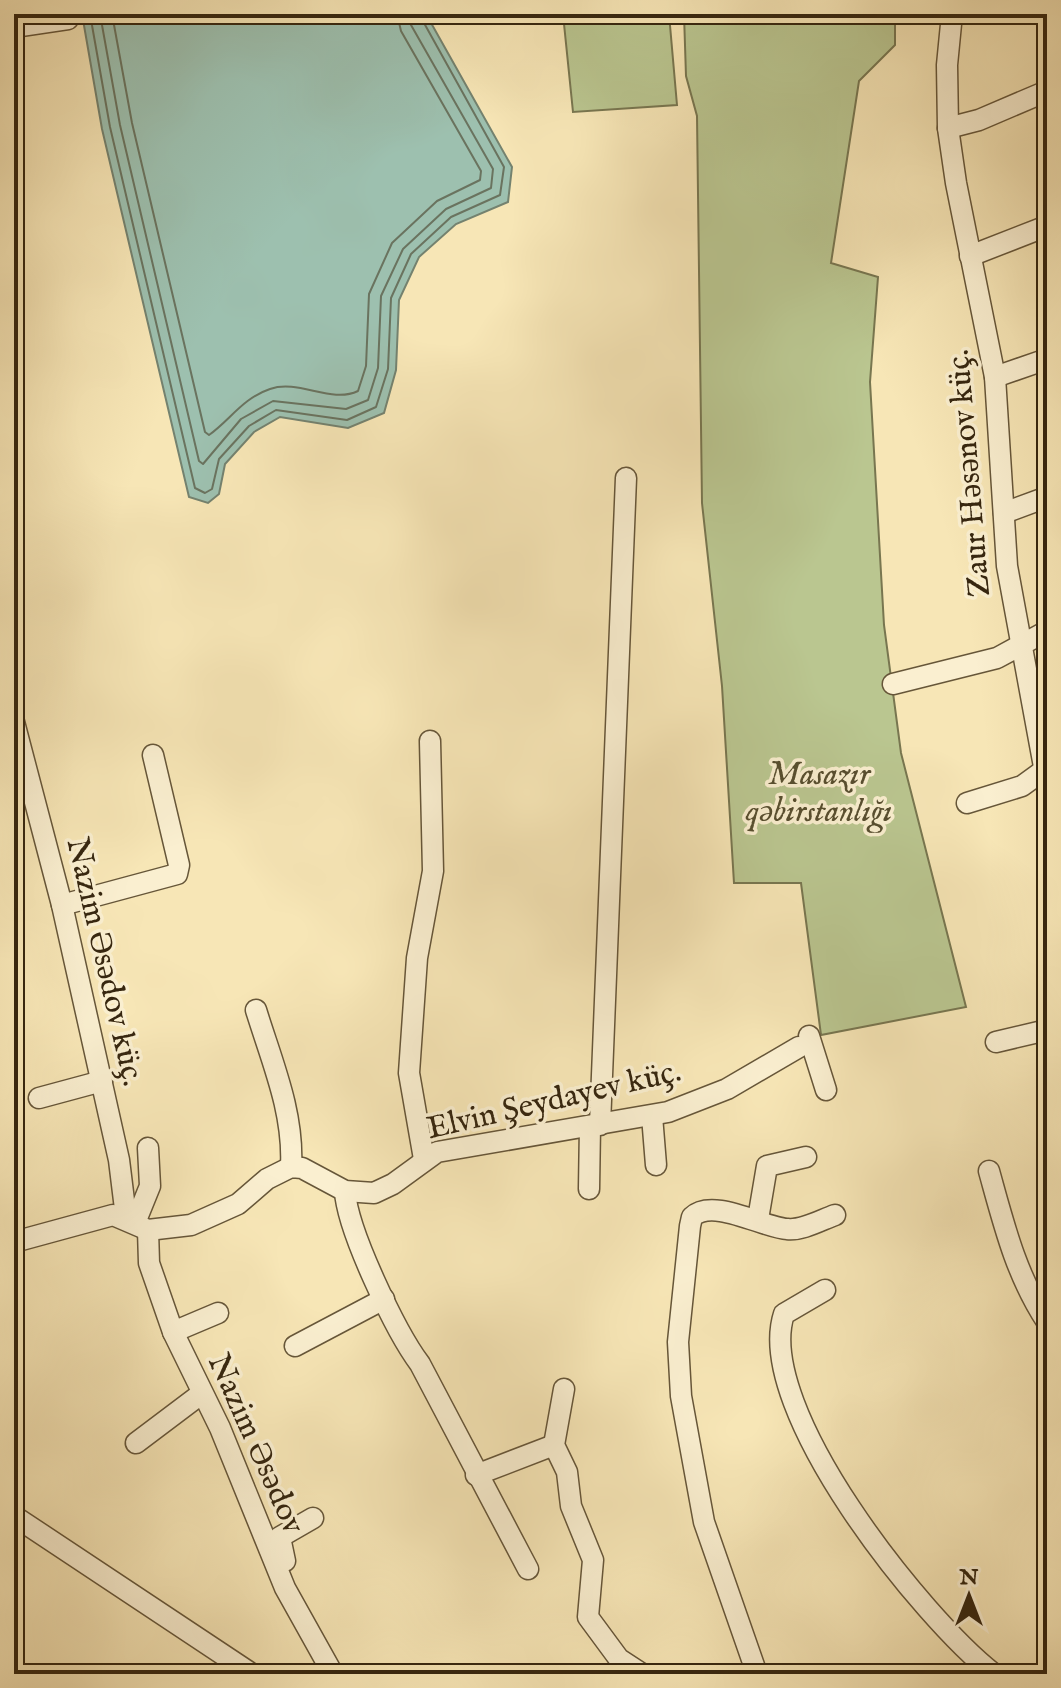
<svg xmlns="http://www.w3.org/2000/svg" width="1061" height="1688" font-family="'IM FELL English',serif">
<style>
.green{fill:#bac690;stroke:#787650;stroke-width:2}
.water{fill:#9dc0af;stroke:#74826f;stroke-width:2}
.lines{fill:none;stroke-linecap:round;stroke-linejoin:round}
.shore{stroke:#6a735f;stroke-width:2}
.minor-casing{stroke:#665639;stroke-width:23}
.minor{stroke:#faefd0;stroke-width:20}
.labels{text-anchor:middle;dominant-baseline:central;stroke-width:7;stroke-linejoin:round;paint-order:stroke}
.street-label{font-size:32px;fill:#36260f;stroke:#faefd0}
.park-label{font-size:32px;font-style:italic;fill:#574e2f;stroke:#faefd0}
</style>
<rect width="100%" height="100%" fill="#f7e6b6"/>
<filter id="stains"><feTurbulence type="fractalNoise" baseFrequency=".0025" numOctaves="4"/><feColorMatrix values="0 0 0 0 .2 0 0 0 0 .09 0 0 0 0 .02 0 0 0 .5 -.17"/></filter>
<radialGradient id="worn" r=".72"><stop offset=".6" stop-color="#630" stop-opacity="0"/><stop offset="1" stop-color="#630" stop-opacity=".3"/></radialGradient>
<g class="green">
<polygon points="563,14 669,14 677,105 573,112"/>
<polygon points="684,14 895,14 895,45 859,81 831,263 878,277 870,382 884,625 901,753 966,1007 821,1035 801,883 734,883 722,686 702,503 697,116 686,76"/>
</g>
<polygon class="water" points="82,14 426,14 512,167 508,202 456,224 419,257 399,300 396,370 384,413 348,428 280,417 254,432 225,464 219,494 208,503 189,497 102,129"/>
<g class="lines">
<g class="shore">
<polyline points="90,14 110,127 195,488 205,493 212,489 219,459 249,426 276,410 347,420 376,407 388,369 391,298 411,254 451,217 500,195 504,167 419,14"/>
<polyline points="100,14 120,125 199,461 203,464 241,419 273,401 346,409 368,400 378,368 381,296 403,249 446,209 491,188 493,169 411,25 409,14"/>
<path d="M112,14L132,123L205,432L209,435C230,420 243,398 270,389C299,379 331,404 358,391L366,366L369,294L392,243L437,201L480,180L481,171L401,31L397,14"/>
</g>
<defs>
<g id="minor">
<polyline points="952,14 947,65 948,128 956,183 995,377 1007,566 1047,783"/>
<polyline points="14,27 68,19"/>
<polyline points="948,128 979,120 1047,91"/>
<polyline points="970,256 1047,226"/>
<polyline points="995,377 1047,359"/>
<polyline points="1004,513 1047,497"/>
<polyline points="893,684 997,658 1047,631"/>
<polyline points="14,722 62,905 119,1160 126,1217"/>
<polyline points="967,803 1022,786 1047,768"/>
<polyline points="62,905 177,874 179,865 153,755"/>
<path d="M256,1010C272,1062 294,1112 291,1167"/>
<polyline points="809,1036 826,1090"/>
<polyline points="996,1042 1047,1030"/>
<polyline points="39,1098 102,1081"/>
<polyline points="652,1116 656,1165"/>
<polyline points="600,1125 626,478"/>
<polyline points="424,1159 409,1073 417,958 433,871 430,741"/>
<path d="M989,1171C1004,1225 1016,1275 1047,1322"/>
<polyline points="589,1189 590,1126"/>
<path d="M345,1191C347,1230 396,1332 420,1364L528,1569"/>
<polyline points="758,1219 767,1166 806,1157"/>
<polyline points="135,1223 150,1186 148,1148"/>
<polyline points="148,1230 149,1263 173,1332 220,1428 285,1588 333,1674"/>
<polyline points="14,1242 113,1215 148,1230 191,1225 238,1204 267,1179 291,1167 302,1168 345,1191 374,1193 393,1184 437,1152 668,1112 727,1089 799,1047"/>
<path d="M825,1290L784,1314C753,1408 923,1619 994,1674"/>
<polyline points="173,1332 218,1313"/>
<polyline points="295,1346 384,1299"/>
<polyline points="564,1389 554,1445 567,1472 571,1506 593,1560 588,1617 619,1659 642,1674"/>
<polyline points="136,1443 201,1394"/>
<polyline points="476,1475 554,1445"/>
<polyline points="14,1516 252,1674"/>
<polyline points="285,1561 280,1537 313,1518"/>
<path d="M757,1674L704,1522L681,1396L678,1342L690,1226L692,1217C713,1197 764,1228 787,1229C802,1231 821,1220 835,1215"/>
</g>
</defs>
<use href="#minor" class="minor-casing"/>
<use href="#minor" class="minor"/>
</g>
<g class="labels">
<g class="street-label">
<text transform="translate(970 473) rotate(-95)">Zaur Həsənov küç.</text>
<text transform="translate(104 962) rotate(77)">Nazim Əsədov küç.</text>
<text transform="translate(554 1101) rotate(-13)">Elvin Şeydayev küç.</text>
<text transform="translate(255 1444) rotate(66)">Nazim Əsədov</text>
</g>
<g class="park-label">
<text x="819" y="775">Masazır<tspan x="819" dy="37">qəbirstanlığı</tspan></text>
</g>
</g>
<rect width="1061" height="1688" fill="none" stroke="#f7e6b6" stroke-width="48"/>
<rect x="16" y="16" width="1029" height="1656" fill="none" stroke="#36260f" stroke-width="4"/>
<rect x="24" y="24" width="1013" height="1640" fill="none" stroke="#36260f" stroke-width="2"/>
<g transform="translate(969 1596)" stroke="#faefd0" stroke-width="6" paint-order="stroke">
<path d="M0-6L14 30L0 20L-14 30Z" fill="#36260f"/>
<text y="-12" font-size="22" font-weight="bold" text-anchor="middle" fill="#36260f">N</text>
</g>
<rect width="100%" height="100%" filter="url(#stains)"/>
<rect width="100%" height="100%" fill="url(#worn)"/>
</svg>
